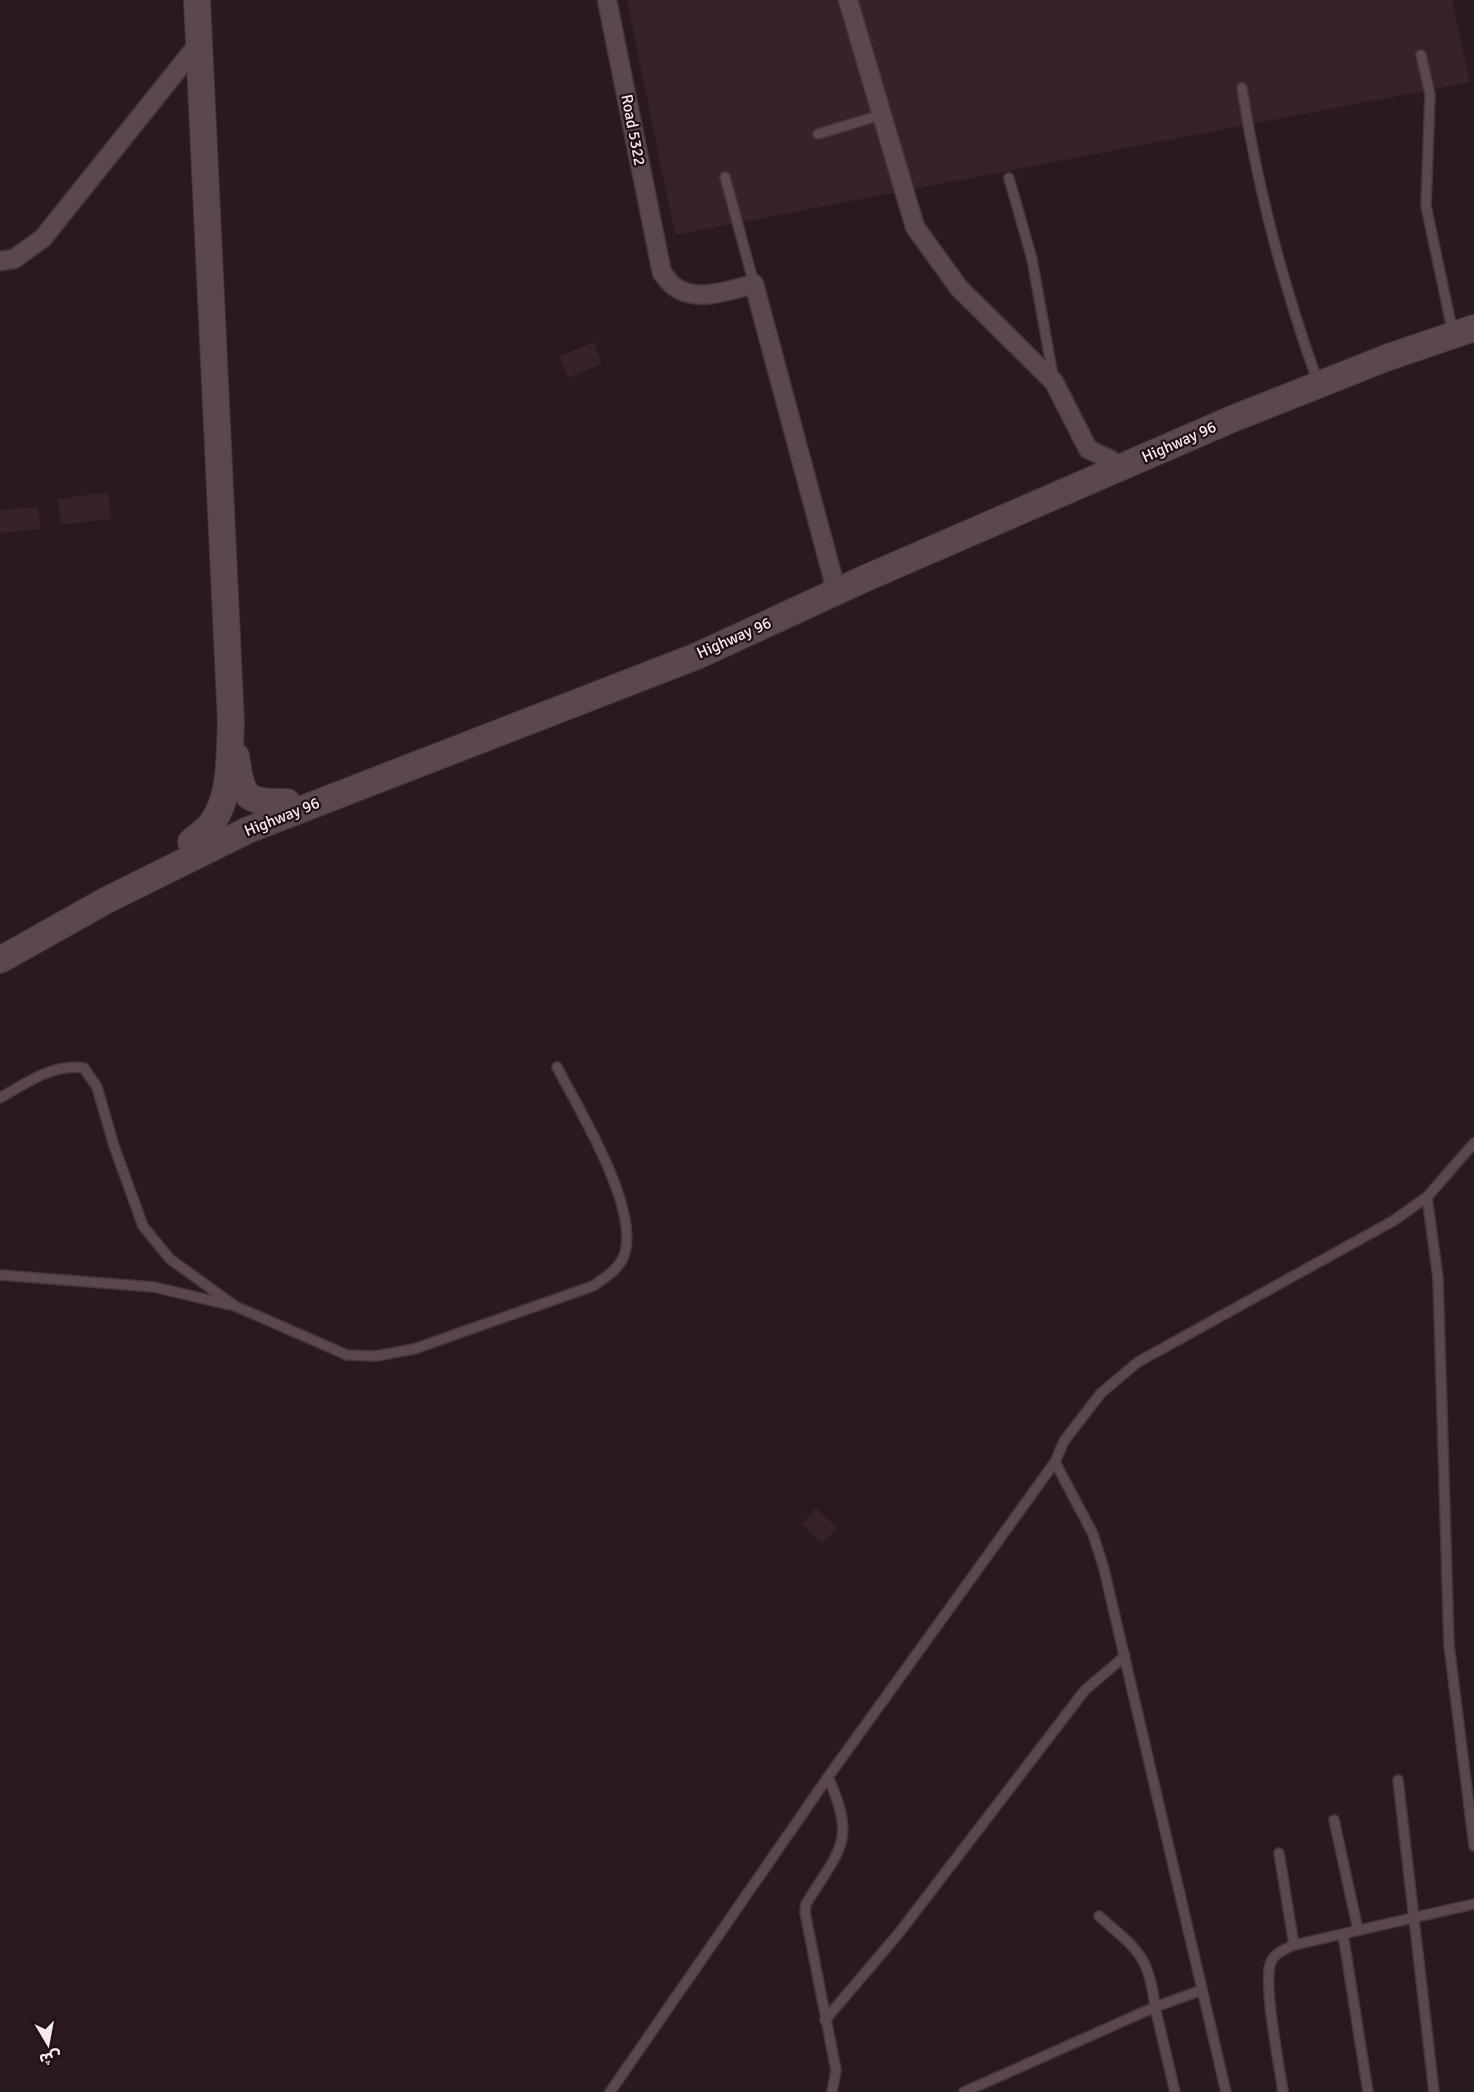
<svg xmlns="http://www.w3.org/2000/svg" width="1474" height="2092" font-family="Signika,'Noto Sans Arabic',sans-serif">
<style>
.built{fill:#372228}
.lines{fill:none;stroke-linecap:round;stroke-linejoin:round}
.lane-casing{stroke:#43373b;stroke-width:12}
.street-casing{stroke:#43373b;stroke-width:21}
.secondary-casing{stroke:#43373b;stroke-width:28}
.lane{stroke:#5a484d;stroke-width:9}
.street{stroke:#5a484d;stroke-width:18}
.secondary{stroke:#5a484d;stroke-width:26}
.labels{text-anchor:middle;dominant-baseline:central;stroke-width:4.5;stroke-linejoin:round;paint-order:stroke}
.street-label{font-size:16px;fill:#f5eaed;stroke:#201116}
</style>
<rect width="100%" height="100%" fill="#291a1f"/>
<g class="built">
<polygon points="627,0 1452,0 1470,82 675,235"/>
<polygon points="594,342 602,364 568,378 559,356"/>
<polygon points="108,492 111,519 61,525 58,499"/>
<polygon points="38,507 41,529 0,533 0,510"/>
<polygon points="816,1508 837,1528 822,1544 802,1524"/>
</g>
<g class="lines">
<defs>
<g id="lane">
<polyline points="1421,55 1430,94 1426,206 1451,324"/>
<path d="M1242,88C1257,185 1282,281 1315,374"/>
<polyline points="818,134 881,115"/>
<polyline points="725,177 754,284"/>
<polyline points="1009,178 1032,259 1053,376"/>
<path d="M0,1098C26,1083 54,1063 84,1068L97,1087L114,1146L143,1226L170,1259L235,1306L347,1355L376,1356L414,1349L593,1286C604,1278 617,1271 623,1258C643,1213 579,1110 557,1067"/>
<polyline points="1427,1197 1438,1278 1449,1645 1474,1846"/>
<polyline points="0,1275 154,1287 230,1305"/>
<path d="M828,1777C857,1842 840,1848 806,1904L805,1912L836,2070L832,2092"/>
<polyline points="1398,1780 1434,2092"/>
<polyline points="1334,1820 1358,1930"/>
<polyline points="1279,1853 1294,1945"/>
<path d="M1099,1916C1137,1950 1149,1954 1155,2007L1202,1990"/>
<polyline points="1343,1934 1368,2092"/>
<polyline points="825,2020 899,1933 1085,1690 1125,1656"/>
<polyline points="610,2092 828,1777 1055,1462"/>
<polyline points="964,2092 1155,2007 1175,2092"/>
<polyline points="1226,2092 1104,1569 1093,1534 1055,1462 1064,1441 1101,1393 1138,1362 1393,1221 1427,1197 1474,1143"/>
<path d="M1283,2092C1279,2063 1264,1990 1270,1965C1273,1953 1284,1950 1294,1945L1474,1904"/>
</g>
<g id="street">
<path d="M607,0L662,273C666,277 670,284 675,287C697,303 730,290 754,284L834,582"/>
<polyline points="848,0 915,227 959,288 1054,382 1088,449 1111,460"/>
<polyline points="0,261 14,259 43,238 199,43"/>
</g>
<g id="secondary">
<path d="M236,756C242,797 244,803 287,802"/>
<path d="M191,842C197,836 206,831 212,823C232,795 229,756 231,723L197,0"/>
<polyline points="0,960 105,901 248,830 697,656 866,578 1232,419 1386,358 1474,328"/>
</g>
</defs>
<use href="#lane" class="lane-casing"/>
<use href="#street" class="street-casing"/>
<use href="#secondary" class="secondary-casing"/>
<use href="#lane" class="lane"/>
<use href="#street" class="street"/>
<use href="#secondary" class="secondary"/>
</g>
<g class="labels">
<g class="street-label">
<text transform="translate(633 130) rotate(79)">Road 5322</text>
<text transform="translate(1179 442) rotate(-24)">Highway 96</text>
<text transform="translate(734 638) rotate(-24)">Highway 96</text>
<text transform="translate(282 817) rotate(-22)">Highway 96</text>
</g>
</g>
<g transform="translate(48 2044) rotate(170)" stroke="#201116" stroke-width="4.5" paint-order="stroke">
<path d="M0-4.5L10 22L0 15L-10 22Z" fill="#f5eaed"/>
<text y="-9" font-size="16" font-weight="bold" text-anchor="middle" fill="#f5eaed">ش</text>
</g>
</svg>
